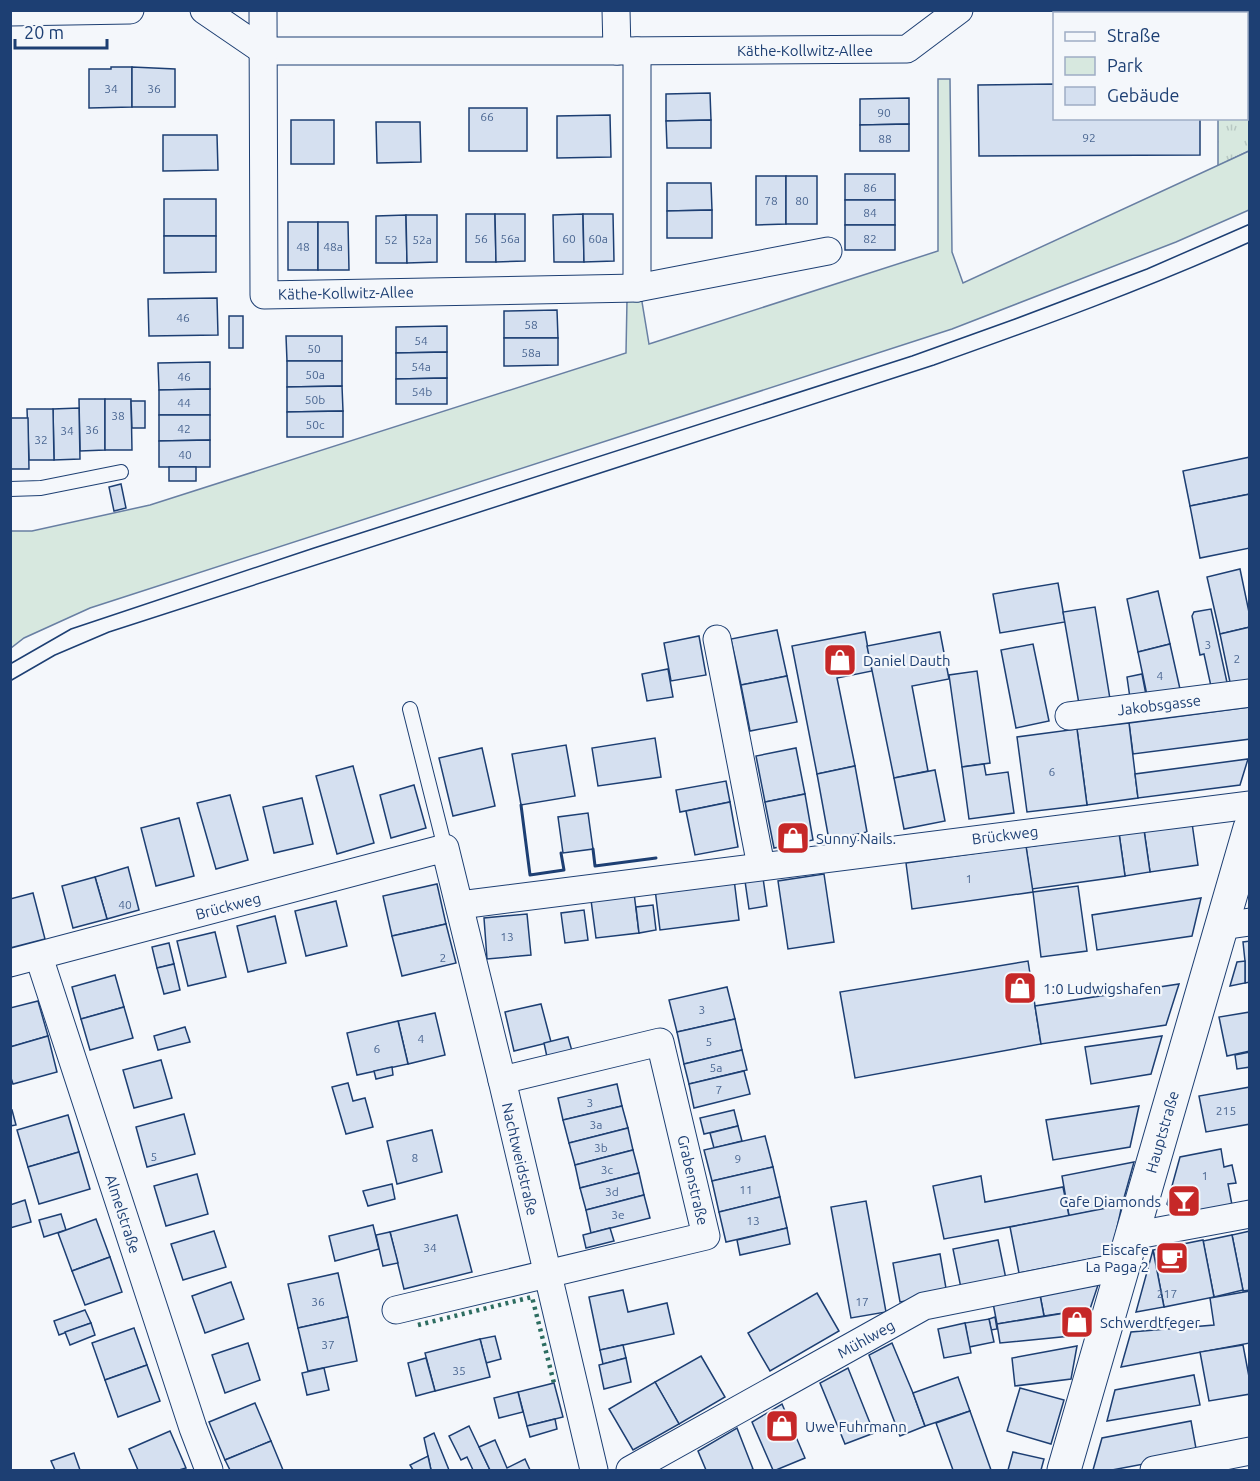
<svg xmlns="http://www.w3.org/2000/svg" width="1260" height="1481" font-family="Ubuntu,sans-serif">
<style>
.grass{fill:url(#grass-tufts);stroke:#687fa3;stroke-width:1.5}
.park{fill:#d7e8df;stroke:#687fa3;stroke-width:1.5}
.building{fill:#d5e0f0;stroke:#1d3f73;stroke-width:1.5}
.lines{fill:none;stroke-linecap:round;stroke-linejoin:round}
.lane-casing{stroke:#1d3f73;stroke-width:16}
.street-casing{stroke:#1d3f73;stroke-width:29}
.secondary-casing{stroke:#1d3f73;stroke-width:35}
.lane{stroke:#f4f7fb;stroke-width:14}
.street{stroke:#f4f7fb;stroke-width:27}
.secondary{stroke:#f4f7fb;stroke-width:33}
.tram{stroke:#1d3f73;stroke-width:1.5}
.hedge{stroke:#2c6c60;stroke-width:4.5;stroke-dasharray:3 4.5;stroke-linecap:butt}
.wall{stroke:#1d3f73;stroke-width:3}
.labels{text-anchor:middle;dominant-baseline:central;stroke-width:4.5;stroke-linejoin:round;paint-order:stroke}
.number-label{font-size:12px;fill:#4b6792}
.street-label{font-size:15px;fill:#1d3f73;stroke:#f4f7fb}
.poi-label{font-size:15px;fill:#1d3f73;stroke:#f4f7fb;text-anchor:start}
</style>
<defs>
<pattern id="grass-tufts" width="24" height="20" patternUnits="userSpaceOnUse" patternTransform="scale(1.5)"><rect width="24" height="20" fill="#d7e8df"/><path d="M3 7l-1-3M5 7V3M7 7l1-3M15 17l-1-3M17 17v-4M19 17l1-3" fill="none" stroke="#b8c8c3"/></pattern>
</defs>
<rect width="100%" height="100%" fill="#f4f7fb"/>
<polygon class="grass" points="1247,76 1249,76 1249,151 1218,166 1218,119 1246,118"/>
<polygon class="park" points="938,79 950,79 952,252 963,283 1249,151 1249,210 1176,242 952,329 90,608 24,638 11,648 10,531 32,531 150,505 626,353 627,300 641,296 649,344 938,251"/>
<g class="building">
<polygon points="111,67 132,67 132,107 89,108 89,69 111,69"/>
<polygon points="132,67 175,69 175,107 132,107"/>
<polygon points="1054,84 1054,118 1200,118 1200,155 979,156 978,85"/>
<polygon points="710,93 711,120 666,121 666,94"/>
<polygon points="909,98 909,124 860,125 860,99"/>
<rect x="469" y="108" width="58" height="43"/>
<polygon points="610,115 611,157 557,158 557,116"/>
<rect x="291" y="120" width="43" height="44"/>
<polygon points="711,120 711,148 667,148 666,121"/>
<polygon points="376,122 420,122 421,162 377,163"/>
<polygon points="909,124 909,151 860,151 860,125"/>
<polygon points="163,135 217,135 218,170 163,171"/>
<rect x="845" y="174" width="50" height="26"/>
<polygon points="756,176 786,176 786,224 756,225"/>
<rect x="786" y="176" width="31" height="48"/>
<polygon points="667,183 711,183 712,210 667,211"/>
<rect x="164" y="199" width="52" height="37"/>
<rect x="845" y="200" width="50" height="25"/>
<polygon points="712,210 712,238 667,238 667,211"/>
<polygon points="466,214 495,214 496,262 466,262"/>
<polygon points="495,214 525,214 525,261 496,262"/>
<polygon points="583,214 584,262 554,262 553,215"/>
<polygon points="583,214 613,214 614,261 584,262"/>
<polygon points="406,215 407,263 376,263 376,216"/>
<polygon points="406,215 437,215 437,262 407,263"/>
<rect x="288" y="222" width="30" height="48"/>
<polygon points="318,222 348,222 349,270 318,270"/>
<rect x="845" y="225" width="50" height="25"/>
<polygon points="164,236 216,236 216,272 164,273"/>
<polygon points="217,298 218,335 149,336 148,299"/>
<polygon points="557,310 558,338 504,338 504,311"/>
<rect x="229" y="316" width="14" height="32"/>
<polygon points="447,326 447,352 396,353 396,327"/>
<polygon points="286,336 342,336 342,361 287,361"/>
<polygon points="504,338 558,338 558,365 504,366"/>
<polygon points="447,352 447,378 396,379 396,353"/>
<polygon points="287,361 342,361 342,386 287,387"/>
<polygon points="210,362 210,389 159,390 158,363"/>
<polygon points="447,378 447,404 396,404 396,379"/>
<polygon points="342,386 343,411 287,412 287,387"/>
<polygon points="210,389 210,415 159,415 159,390"/>
<polygon points="79,399 105,399 105,450 80,451"/>
<polygon points="105,399 131,399 132,450 105,450"/>
<polygon points="131,401 145,401 145,428 132,428"/>
<polygon points="79,408 80,459 54,460 53,409"/>
<polygon points="27,409 53,409 54,460 29,460"/>
<polygon points="343,411 343,437 287,437 287,412"/>
<polygon points="159,415 210,415 210,440 159,441"/>
<polygon points="10,418 28,418 29,469 10,469"/>
<polygon points="210,440 210,467 159,467 159,441"/>
<polygon points="1250,457 1250,494 1190,506 1183,471"/>
<rect x="169" y="467" width="27" height="14"/>
<polygon points="121,484 126,508 114,511 109,487"/>
<polygon points="1250,494 1250,548 1200,558 1190,506"/>
<polygon points="1240,569 1250,617 1250,627 1220,634 1207,577"/>
<polygon points="1058,583 1065,622 1000,633 993,594"/>
<polygon points="1158,591 1170,644 1138,652 1127,599"/>
<polygon points="1095,607 1110,699 1079,704 1063,612"/>
<polygon points="1211,609 1228,687 1212,691 1204,654 1200,655 1192,616 1194,612"/>
<polygon points="1250,627 1250,683 1231,687 1220,634"/>
<polygon points="777,630 787,676 741,685 731,639"/>
<polygon points="865,632 872,671 837,678 855,766 817,774 792,646"/>
<polygon points="940,632 949,679 912,686 928,771 894,778 867,646"/>
<polygon points="699,636 706,675 671,681 664,643"/>
<polygon points="1033,644 1049,721 1016,728 1001,650"/>
<polygon points="1170,644 1182,698 1149,705 1138,652"/>
<polygon points="668,669 673,697 647,701 642,674"/>
<polygon points="977,671 990,763 962,767 949,675"/>
<polygon points="1142,674 1148,705 1131,705 1127,677"/>
<polygon points="787,676 797,722 750,731 741,685"/>
<polygon points="1250,707 1250,739 1133,754 1129,723"/>
<polygon points="1129,723 1138,798 1087,805 1077,729"/>
<polygon points="1077,729 1087,805 1027,812 1017,737"/>
<polygon points="655,738 661,777 598,786 592,748"/>
<polygon points="566,745 575,796 521,805 512,754"/>
<polygon points="482,748 495,806 453,816 439,758"/>
<polygon points="796,748 805,794 765,802 756,756"/>
<polygon points="1248,759 1240,785 1138,798 1135,774"/>
<polygon points="984,764 986,775 1008,772 1014,813 969,819 962,767"/>
<polygon points="353,766 374,843 337,854 316,776"/>
<polygon points="855,766 867,832 829,840 817,774"/>
<polygon points="935,770 945,821 904,829 894,778"/>
<polygon points="726,781 730,802 680,812 676,790"/>
<polygon points="414,785 426,828 391,838 380,795"/>
<polygon points="805,794 813,840 774,848 765,802"/>
<polygon points="230,795 248,860 216,869 197,803"/>
<polygon points="302,798 313,844 274,853 263,807"/>
<polygon points="730,802 738,847 695,855 686,811"/>
<polygon points="588,813 593,849 563,853 558,817"/>
<polygon points="179,818 194,876 156,886 141,828"/>
<polygon points="1192,823 1198,865 1150,872 1144,830"/>
<polygon points="1144,830 1150,872 1125,876 1119,833"/>
<polygon points="1119,833 1125,876 1032,889 1026,847"/>
<polygon points="1026,846 1033,892 912,909 906,863"/>
<polygon points="128,867 139,910 107,919 95,877"/>
<polygon points="824,874 834,942 788,949 778,881"/>
<polygon points="95,877 107,919 73,928 62,886"/>
<polygon points="763,878 767,906 749,909 745,881"/>
<polygon points="734,879 739,920 660,930 655,889"/>
<polygon points="437,884 446,924 392,936 383,896"/>
<polygon points="1078,886 1087,951 1041,957 1033,892"/>
<polygon points="33,893 45,939 10,948 10,899"/>
<polygon points="634,893 639,933 596,938 591,900"/>
<polygon points="1201,898 1192,936 1097,950 1092,915"/>
<polygon points="336,901 347,946 306,956 295,911"/>
<polygon points="653,905 656,930 639,933 636,907"/>
<polygon points="584,910 588,940 565,943 561,913"/>
<polygon points="527,914 531,955 487,959 484,918"/>
<polygon points="275,916 286,963 248,972 237,926"/>
<polygon points="446,924 456,963 402,976 392,936"/>
<polygon points="215,932 226,977 188,986 177,941"/>
<polygon points="1250,941 1250,982 1245,983 1245,961 1243,942"/>
<polygon points="169,943 174,964 157,968 152,947"/>
<polygon points="1028,961 1041,1044 855,1078 840,992"/>
<polygon points="1245,961 1245,983 1230,986 1237,962"/>
<polygon points="174,964 180,990 164,994 157,968"/>
<polygon points="115,975 124,1007 81,1019 72,987"/>
<polygon points="1179,984 1166,1025 1041,1044 1035,1006"/>
<polygon points="727,987 735,1019 677,1032 669,1000"/>
<polygon points="38,1001 48,1036 10,1047 10,1008"/>
<polygon points="541,1004 551,1042 514,1051 505,1012"/>
<polygon points="124,1007 133,1038 90,1050 81,1019"/>
<polygon points="1250,1012 1250,1051 1227,1056 1219,1017"/>
<polygon points="435,1013 445,1055 408,1064 398,1021"/>
<polygon points="735,1019 742,1050 684,1064 677,1032"/>
<polygon points="398,1021 408,1064 357,1075 347,1033"/>
<polygon points="185,1027 190,1042 158,1050 154,1036"/>
<polygon points="48,1036 57,1072 13,1084 10,1075 10,1047"/>
<polygon points="1162,1036 1151,1074 1091,1084 1085,1047"/>
<polygon points="568,1037 572,1051 547,1057 544,1043"/>
<polygon points="742,1050 747,1070 689,1084 684,1064"/>
<polygon points="1250,1052 1250,1067 1237,1069 1235,1055"/>
<polygon points="161,1060 172,1098 134,1108 123,1070"/>
<polygon points="392,1067 393,1075 376,1079 374,1071"/>
<polygon points="744,1071 750,1094 694,1108 689,1084"/>
<polygon points="348,1083 353,1101 365,1098 373,1127 346,1134 332,1087"/>
<polygon points="617,1084 622,1106 563,1120 558,1098"/>
<polygon points="1250,1087 1250,1124 1206,1132 1199,1096"/>
<polygon points="622,1106 628,1128 569,1143 563,1120"/>
<polygon points="1139,1106 1130,1147 1053,1160 1046,1120"/>
<polygon points="12,1110 16,1125 10,1126 10,1111"/>
<polygon points="734,1110 738,1126 704,1134 700,1118"/>
<polygon points="184,1114 195,1154 147,1167 136,1127"/>
<polygon points="68,1115 79,1152 28,1167 17,1130"/>
<polygon points="738,1126 742,1141 714,1148 710,1133"/>
<polygon points="628,1128 633,1150 575,1165 569,1143"/>
<polygon points="432,1130 442,1172 397,1184 387,1141"/>
<polygon points="765,1136 773,1167 712,1181 704,1150"/>
<polygon points="1221,1149 1224,1167 1232,1165 1236,1183 1228,1184 1232,1205 1177,1216 1167,1204 1180,1157"/>
<polygon points="633,1150 639,1173 580,1188 575,1165"/>
<polygon points="79,1152 90,1189 39,1204 28,1167"/>
<polygon points="1134,1162 1122,1205 1069,1216 1062,1176"/>
<polygon points="773,1167 780,1197 719,1212 712,1181"/>
<polygon points="639,1173 644,1195 586,1210 580,1188"/>
<polygon points="197,1174 208,1214 166,1226 154,1186"/>
<polygon points="981,1176 985,1202 1063,1187 1069,1216 944,1239 933,1186"/>
<polygon points="392,1184 395,1199 368,1206 363,1191"/>
<polygon points="644,1195 650,1218 591,1233 586,1210"/>
<polygon points="780,1197 787,1228 726,1242 719,1212"/>
<polygon points="25,1200 31,1222 10,1228 10,1205"/>
<polygon points="866,1201 886,1312 851,1318 831,1207"/>
<polygon points="1122,1205 1111,1255 1019,1273 1010,1227"/>
<polygon points="61,1214 66,1230 44,1237 39,1220"/>
<polygon points="457,1215 472,1272 404,1289 390,1232"/>
<polygon points="96,1219 110,1257 72,1271 58,1233"/>
<polygon points="373,1225 379,1249 335,1261 329,1236"/>
<polygon points="610,1228 614,1241 586,1248 583,1235"/>
<polygon points="787,1228 790,1244 740,1255 737,1240"/>
<polygon points="214,1231 226,1267 183,1280 171,1244"/>
<polygon points="1250,1231 1250,1290 1243,1291 1232,1235"/>
<polygon points="390,1232 398,1263 383,1266 376,1235"/>
<polygon points="1232,1235 1243,1290 1214,1297 1203,1241"/>
<polygon points="998,1240 1006,1279 961,1288 953,1249"/>
<polygon points="1203,1240 1214,1297 1164,1307 1153,1250"/>
<polygon points="1153,1250 1164,1307 1136,1312"/>
<polygon points="940,1254 947,1294 900,1302 893,1263"/>
<polygon points="110,1257 122,1292 85,1305 72,1271"/>
<polygon points="338,1273 348,1317 298,1328 288,1284"/>
<polygon points="231,1282 244,1319 205,1333 192,1296"/>
<polygon points="1098,1285 1090,1309 1044,1316 1040,1295"/>
<polygon points="623,1290 628,1312 667,1303 674,1334 600,1350 589,1297"/>
<polygon points="1250,1291 1250,1343 1121,1367 1131,1332 1214,1325 1210,1298"/>
<polygon points="817,1293 839,1331 770,1371 748,1333"/>
<polygon points="1040,1295 1044,1316 997,1324 993,1303"/>
<polygon points="1090,1309 1081,1335 1000,1343 997,1324"/>
<polygon points="85,1310 91,1323 59,1335 54,1321"/>
<polygon points="348,1317 357,1361 308,1371 298,1328"/>
<polygon points="995,1317 997,1329 991,1330 989,1319"/>
<polygon points="989,1319 994,1342 969,1347 965,1323"/>
<polygon points="91,1323 95,1335 70,1345 65,1332"/>
<polygon points="965,1323 971,1353 944,1358 938,1329"/>
<polygon points="134,1328 147,1365 105,1380 92,1343"/>
<polygon points="495,1336 501,1359 486,1363 480,1339"/>
<polygon points="480,1339 490,1377 435,1391 425,1353"/>
<polygon points="248,1343 260,1380 225,1393 212,1355"/>
<polygon points="892,1343 913,1393 925,1426 900,1436 869,1355"/>
<polygon points="623,1345 626,1358 603,1364 600,1350"/>
<polygon points="1243,1345 1250,1382 1250,1394 1209,1401 1200,1352"/>
<polygon points="1077,1346 1071,1379 1015,1386 1012,1358"/>
<polygon points="701,1356 725,1397 679,1424 655,1382"/>
<polygon points="426,1358 435,1391 416,1396 408,1363"/>
<polygon points="626,1358 631,1382 604,1389 599,1365"/>
<polygon points="147,1365 160,1401 118,1417 105,1380"/>
<polygon points="324,1368 329,1390 307,1395 302,1373"/>
<polygon points="848,1368 874,1433 845,1444 820,1383"/>
<polygon points="1194,1375 1200,1405 1107,1421 1115,1390"/>
<polygon points="958,1377 970,1411 925,1426 913,1393"/>
<polygon points="655,1382 679,1424 633,1450 609,1409"/>
<polygon points="554,1383 563,1417 527,1426 518,1392"/>
<polygon points="1020,1388 1064,1400 1051,1444 1007,1431"/>
<polygon points="518,1392 523,1412 499,1418 494,1398"/>
<polygon points="255,1403 271,1441 225,1460 209,1422"/>
<polygon points="782,1404 805,1458 776,1470 773,1470 752,1422"/>
<polygon points="970,1411 991,1470 953,1470 936,1423"/>
<polygon points="555,1419 557,1429 530,1437 527,1426"/>
<polygon points="1191,1421 1197,1454 1112,1470 1093,1470 1102,1438"/>
<polygon points="469,1426 479,1447 490,1470 473,1470 467,1457 461,1460 449,1436"/>
<polygon points="737,1428 753,1469 750,1470 706,1470 698,1451"/>
<polygon points="170,1431 186,1468 179,1470 138,1470 129,1449"/>
<polygon points="434,1433 449,1470 431,1470 424,1438"/>
<polygon points="495,1440 507,1468 525,1459 530,1470 490,1470 479,1447"/>
<polygon points="271,1441 283,1470 230,1470 225,1460"/>
<polygon points="1013,1452 1044,1459 1041,1470 1008,1470"/>
<polygon points="74,1453 80,1470 55,1470 51,1461"/>
<polygon points="428,1456 431,1470 413,1470 410,1465"/>
</g>
<g class="lines">
<defs>
<g id="lane">
<polyline points="10,489 41,488 121,472"/>
<polyline points="410,709 445,848"/>
</g>
<g id="street">
<polyline points="204,10 264,51 617,51 907,49 959,10"/>
<polyline points="263,10 264,295 637,288 828,251"/>
<polyline points="616,10 617,51"/>
<polyline points="10,12 130,10"/>
<polyline points="637,288 637,51"/>
<polyline points="717,639 761,866"/>
<polyline points="1069,716 1250,693"/>
<polyline points="460,905 1250,805"/>
<polyline points="1222,926 1250,922"/>
<polyline points="39,957 193,1428 209,1470"/>
<polyline points="10,963 445,848 502,1080 594,1470"/>
<polyline points="1132,1236 1250,1214"/>
<polyline points="396,1310 706,1236 660,1042 502,1080"/>
<polyline points="630,1470 924,1306 1124,1266"/>
<polyline points="1154,1470 1250,1451"/>
</g>
<polyline id="secondary" points="1064,1470 1250,828"/>
</defs>
<use href="#lane" class="lane-casing"/>
<use href="#street" class="street-casing"/>
<use href="#secondary" class="secondary-casing"/>
<use href="#lane" class="lane"/>
<use href="#street" class="street"/>
<use href="#secondary" class="secondary"/>
<g class="tram">
<polyline points="10,664 71,629 314,548 912,356 1015,319 1147,269 1250,224"/>
<path d="M10,681L55,655L109,632L934,365C1041,327 1146,289 1250,242"/>
<polyline points="10,1470 11,1470"/>
</g>
<polyline class="hedge" points="418,1325 532,1297 554,1383"/>
<g class="wall">
<polyline points="521,805 530,875 564,870 561,853"/>
<polyline points="593,849 595,866 656,858"/>
</g>
</g>
<defs>
<symbol id="shop-square" viewBox="-11 -11 22 22"><rect x="-9" y="-9" width="18" height="18" rx="4" fill="#c62828" stroke="#f4f7fb"/><path d="M-5-2.5h2.3a2.7 3.5 0 0 1 5.4 0H5L5.5 6h-11ZM-1.5-2.5h3a1.5 2.3 0 0 0-3 0Z" fill="#fff"/></symbol>
<symbol id="bar-square" viewBox="-11 -11 22 22"><rect x="-9" y="-9" width="18" height="18" rx="4" fill="#c62828" stroke="#f4f7fb"/><path d="M-6-5H6L.8 .8V4.5H3.5V6h-7V4.5H-.8V.8Z" fill="#fff"/></symbol>
<symbol id="cafe-square" viewBox="-11 -11 22 22"><rect x="-9" y="-9" width="18" height="18" rx="4" fill="#c62828" stroke="#f4f7fb"/><path d="M-5.5-4.5H6V0H3Q3 3.5 0 3.5H-2.5Q-5.5 3.5-5.5 0ZM3-3.2v2h1.7v-2ZM-6 4.5H4V6H-6Z" fill="#fff"/></symbol>
</defs>
<g fill-rule="evenodd">
<use href="#shop-square" x="821" y="641" width="38" height="38"/>
<use href="#shop-square" x="774" y="819" width="38" height="38"/>
<use href="#shop-square" x="1001" y="969" width="38" height="38"/>
<use href="#bar-square" x="1165" y="1182" width="38" height="38"/>
<use href="#cafe-square" x="1153" y="1239" width="38" height="38"/>
<use href="#shop-square" x="1058" y="1303" width="38" height="38"/>
<use href="#shop-square" x="763" y="1407" width="38" height="38"/>
</g>
<g class="labels">
<g class="number-label">
<text x="111" y="88">34</text>
<text x="154" y="88">36</text>
<text x="884" y="112">90</text>
<text x="487" y="116">66</text>
<text x="1089" y="137">92</text>
<text x="885" y="138">88</text>
<text x="870" y="187">86</text>
<text x="771" y="200">78</text>
<text x="802" y="200">80</text>
<text x="870" y="212">84</text>
<text x="481" y="238">56</text>
<text x="510" y="238">56a</text>
<text x="569" y="238">60</text>
<text x="598" y="238">60a</text>
<text x="870" y="238">82</text>
<text x="391" y="239">52</text>
<text x="422" y="239">52a</text>
<text x="303" y="246">48</text>
<text x="333" y="246">48a</text>
<text x="183" y="317">46</text>
<text x="531" y="324">58</text>
<text x="421" y="340">54</text>
<text x="314" y="348">50</text>
<text x="531" y="352">58a</text>
<text x="421" y="366">54a</text>
<text x="315" y="374">50a</text>
<text x="184" y="376">46</text>
<text x="422" y="391">54b</text>
<text x="315" y="399">50b</text>
<text x="184" y="402">44</text>
<text x="118" y="415">38</text>
<text x="315" y="424">50c</text>
<text x="184" y="428">42</text>
<text x="92" y="429">36</text>
<text x="67" y="430">34</text>
<text x="41" y="439">32</text>
<text x="185" y="454">40</text>
<text x="1208" y="644">3</text>
<text x="1237" y="658">2</text>
<text x="1160" y="675">4</text>
<text x="1052" y="771">6</text>
<text x="969" y="878">1</text>
<text x="125" y="904">40</text>
<text x="507" y="936">13</text>
<text x="443" y="957">2</text>
<text x="702" y="1009">3</text>
<text x="421" y="1038">4</text>
<text x="709" y="1041">5</text>
<text x="377" y="1048">6</text>
<text x="716" y="1067">5a</text>
<text x="719" y="1089">7</text>
<text x="590" y="1102">3</text>
<text x="1226" y="1110">215</text>
<text x="596" y="1124">3a</text>
<text x="601" y="1147">3b</text>
<text x="154" y="1156">5</text>
<text x="415" y="1157">8</text>
<text x="738" y="1158">9</text>
<text x="607" y="1169">3c</text>
<text x="1205" y="1175">1</text>
<text x="746" y="1189">11</text>
<text x="612" y="1191">3d</text>
<text x="618" y="1214">3e</text>
<text x="753" y="1220">13</text>
<text x="430" y="1247">34</text>
<text x="1167" y="1293">217</text>
<text x="318" y="1301">36</text>
<text x="862" y="1301">17</text>
<text x="328" y="1344">37</text>
<text x="459" y="1370">35</text>
</g>
<g class="street-label">
<text x="805" y="50">Käthe-Kollwitz-Allee</text>
<text transform="translate(346 293) rotate(-1)">Käthe-Kollwitz-Allee</text>
<text transform="translate(1159 705) rotate(-7)">Jakobsgasse</text>
<text transform="translate(1005 835) rotate(-7)">Brückweg</text>
<text transform="translate(228 906) rotate(-15)">Brückweg</text>
<text transform="translate(1162 1132) rotate(-74)">Hauptstraße</text>
<text transform="translate(520 1159) rotate(77)">Nachtweidstraße</text>
<text transform="translate(693 1180) rotate(77)">Grabenstraße</text>
<text transform="translate(123 1214) rotate(72)">Almelstraße</text>
<text transform="translate(866 1339) rotate(-29)">Mühlweg</text>
</g>
<g class="poi-label">
<text x="863" y="660">Daniel Dauth</text>
<text x="816" y="838">Sunny Nails.</text>
<text x="1043" y="988">1:0 Ludwigshafen</text>
<text x="1161" y="1201" text-anchor="end">Cafe Diamonds</text>
<text x="1149" y="1249" text-anchor="end">Eiscafe<tspan x="1149" dy="17">La Paga 2</tspan></text>
<text x="1100" y="1322">Schwerdtfeger</text>
<text x="805" y="1426">Uwe Fuhrmann</text>
</g>
</g>
<rect width="1260" height="1481" fill="none" stroke="#1d3f73" stroke-width="24"/>
<rect x="1053" y="12" width="195" height="108" fill="#f4f7fb" stroke="#9eadc5" stroke-width="1.5"/>
<rect x="1065" y="32" width="30" height="9" fill="#f4f7fb" stroke="#9eadc5" stroke-width="1.5"/>
<text x="1107" y="42" font-size="18" fill="#1d3f73">Straße</text>
<rect x="1065" y="57" width="30" height="18" fill="#d7e8df" stroke="#9eadc5" stroke-width="1.5"/>
<text x="1107" y="72" font-size="18" fill="#1d3f73">Park</text>
<rect x="1065" y="87" width="30" height="18" fill="#d5e0f0" stroke="#9eadc5" stroke-width="1.5"/>
<text x="1107" y="102" font-size="18" fill="#1d3f73">Gebäude</text>
<path d="M15 39v9h92v-9" fill="none" stroke="#1d3f73" stroke-width="3"/>
<text x="24" y="39" font-size="18" fill="#1d3f73" stroke="#f4f7fb" stroke-width="4.5" paint-order="stroke">20 m</text>
</svg>
